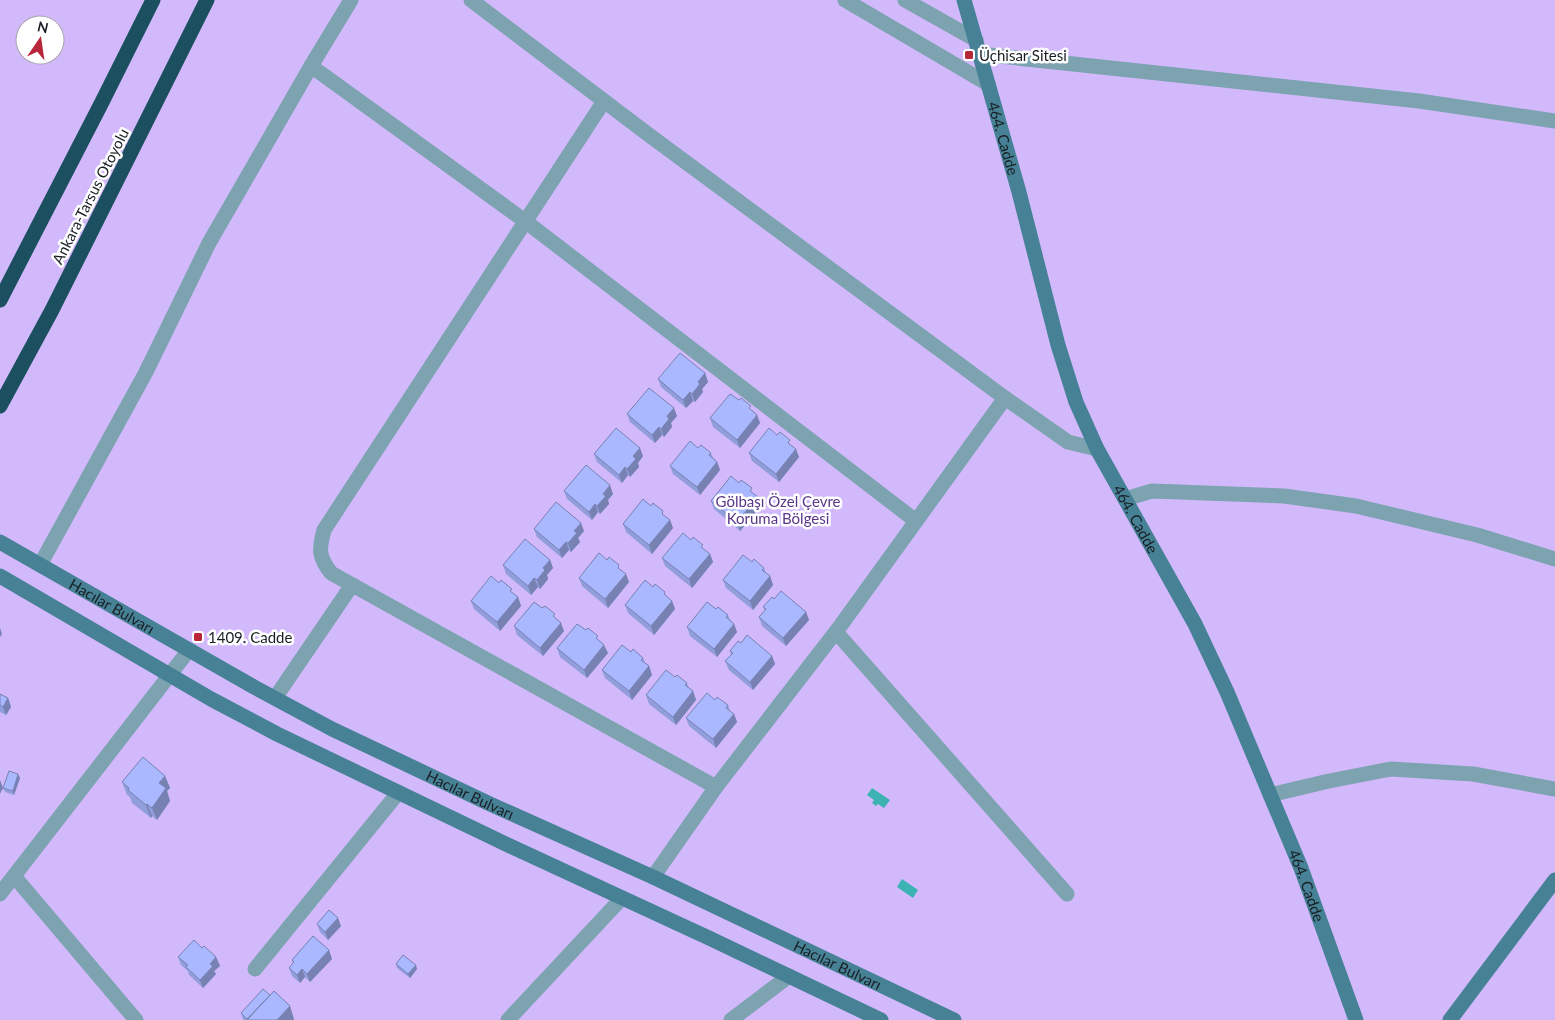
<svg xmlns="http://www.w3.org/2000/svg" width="1555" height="1020" font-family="Lato,sans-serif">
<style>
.green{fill:#d2b9fc;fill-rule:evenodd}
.water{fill:#3cb2b3}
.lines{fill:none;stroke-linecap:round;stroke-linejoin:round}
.street{stroke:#7da3b1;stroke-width:15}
.secondary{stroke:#468196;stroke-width:15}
.highway{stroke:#1c5061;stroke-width:15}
.wall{fill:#929edb}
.shaded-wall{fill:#7781b2}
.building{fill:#aab8ff;stroke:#7781b2}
.poi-dot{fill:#b82639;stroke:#fff;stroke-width:2}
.labels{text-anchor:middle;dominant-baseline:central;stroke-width:5;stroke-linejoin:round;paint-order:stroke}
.poi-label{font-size:15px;fill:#191e23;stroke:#fff;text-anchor:start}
.street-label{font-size:15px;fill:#191e23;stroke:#fff}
.park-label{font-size:15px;fill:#5b3789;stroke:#fff}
</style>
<rect width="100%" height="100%" fill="#dbe8f6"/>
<path class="green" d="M0,0H1555V1020H0ZM25,25H55V55H25Z"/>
<g class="water">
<polygon points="872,788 890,800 884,808 878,804 876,806 872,803 874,800 867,795"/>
<polygon points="902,879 918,890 913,898 897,887"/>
</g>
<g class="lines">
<g class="street">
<polyline points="351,0 311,66 525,221 916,521"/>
<polyline points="471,0 649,135 1005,398 1068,442 1097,449"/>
<polyline points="845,0 988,84"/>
<polyline points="905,0 976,40"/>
<polyline points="980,54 1419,101 1555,121"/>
<path d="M604,101L324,530C319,549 318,556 331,573L716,787"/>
<polyline points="1125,499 1152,491 1284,496 1356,506 1477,535 1555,559"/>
<polyline points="40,565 146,372 209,243 311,66"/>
<polyline points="836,632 1067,894"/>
<polyline points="275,698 352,585"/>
<polyline points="1270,795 1329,781 1391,769 1473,774 1555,789"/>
<polyline points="14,876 136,1020"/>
<polyline points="653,877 716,787 841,625 1005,398"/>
<polyline points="0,894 189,650"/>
<polyline points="255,969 398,793"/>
<polyline points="508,1020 622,898"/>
<polyline points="731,1020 789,976"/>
</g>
<g class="secondary">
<path id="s1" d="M964,0L1019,192L1058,345L1076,402L1097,449L1195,624L1227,692L1301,868L1356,1020"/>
<path id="s2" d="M0,542L254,687L332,729L490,804L653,877L954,1020"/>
<polyline points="0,576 211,699 277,734 510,846 709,938 881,1020"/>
<polyline points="1450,1020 1555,880"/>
</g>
<g class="highway">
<polyline points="0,300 101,104 153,0"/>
<polyline points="0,406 52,310 207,0"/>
</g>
</g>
<g class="wall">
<polygon points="705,373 708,382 702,389 703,392 695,402 693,401 686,408 661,387 658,379"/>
<polygon points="753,411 757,415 760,423 740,448 713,427 710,418"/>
<polygon points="627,414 677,416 671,423 672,427 664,437 662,435 655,443 630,422"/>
<polygon points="792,446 799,457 779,482 752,461 749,453"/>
<polygon points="711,453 713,458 717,462 720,470 700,495 673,474 670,466"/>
<polygon points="594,454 643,456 638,463 639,467 630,477 628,475 622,483 597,462"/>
<polygon points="564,491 613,494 608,500 609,504 600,514 598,512 592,520 567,499"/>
<polygon points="754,494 758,497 761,505 740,531 714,509 711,501"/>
<polygon points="665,517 670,520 673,528 652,554 626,532 623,524"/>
<polygon points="534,529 584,531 578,538 580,542 571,552 569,550 562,558 537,537"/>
<polygon points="691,540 710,554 713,562 692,588 665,566 662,558"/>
<polygon points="550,560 553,568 547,575 548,579 540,589 538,587 531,595 506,574 503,565"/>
<polygon points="752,562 764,568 766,573 770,576 773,585 753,610 726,588 723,580"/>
<polygon points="579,578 629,582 608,608 582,586"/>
<polygon points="499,583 518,597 521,606 500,631 474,609 471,601"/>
<polygon points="667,597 672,601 675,609 654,635 628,613 625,605"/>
<polygon points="774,599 806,612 809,620 786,646 762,626 759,617 765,611 763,607"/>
<polygon points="716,609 728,615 730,620 734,624 737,632 717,657 690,636 687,627"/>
<polygon points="557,619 564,631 543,656 517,635 514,626"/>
<polygon points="600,641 608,653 587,678 560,657 557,648"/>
<polygon points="741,643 772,656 775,664 753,690 729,670 725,661 731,655 730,651"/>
<polygon points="631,652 643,658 645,663 649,666 652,675 632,700 605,678 602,670"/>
<polygon points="675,677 687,683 689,688 693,691 696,700 676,725 649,704 646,695"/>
<polygon points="0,694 8,698 11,707 6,715 0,712"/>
<polygon points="715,700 728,705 730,711 734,714 737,722 716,748 689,726 686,718"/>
<polygon points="165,776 170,788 167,791 170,801 157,820 152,816 151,818 132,803 130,797 127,795 122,782"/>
<polygon points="20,778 14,795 5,792 3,788"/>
<polygon points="317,924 341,926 328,940 320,932"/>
<polygon points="202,948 216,957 220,966 214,971 216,974 203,988 189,975 188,971 181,965 178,957"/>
<polygon points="332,959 310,982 305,977 300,983 292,976 289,968 293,964 292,960"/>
<polygon points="396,964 417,969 410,978 397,968"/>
<polygon points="241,1013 294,1019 293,1020 243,1020"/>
</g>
<g class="shaded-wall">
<polygon points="705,373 708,382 702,389 703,392 695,402 692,394 698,382"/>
<polygon points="690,392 693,401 686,408 683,400"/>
<polygon points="674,408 677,416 671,423 672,427 664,437 661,429 667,416"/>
<polygon points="757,415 760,423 740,448 737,440"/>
<polygon points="659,427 662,435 655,443 652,435"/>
<polygon points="640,448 643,456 638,463 639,467 630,477 627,469 633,456"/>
<polygon points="796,449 799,457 779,482 776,474"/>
<polygon points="717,462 720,470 700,495 697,487"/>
<polygon points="625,467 628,475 622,483 619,475"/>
<polygon points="610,485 613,494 608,500 609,504 600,514 597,506 603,494"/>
<polygon points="758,497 761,505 740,531 737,522"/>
<polygon points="595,504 598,512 592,520 589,512"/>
<polygon points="670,520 673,528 652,554 649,545"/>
<polygon points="581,523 584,531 578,538 580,542 571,552 568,543 574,531"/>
<polygon points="566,542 569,550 562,558 559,550"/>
<polygon points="710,554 713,562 692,588 689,579"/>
<polygon points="550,560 553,568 547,575 548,579 540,589 537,580 543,568"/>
<polygon points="626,574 629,582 608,608 605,599"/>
<polygon points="770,576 773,585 753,610 750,601"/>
<polygon points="534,578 538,587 531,595 528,586"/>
<polygon points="518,597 521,606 500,631 497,622"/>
<polygon points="672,601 675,609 654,635 651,626"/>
<polygon points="806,612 809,620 786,646 783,638"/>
<polygon points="561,623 564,631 543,656 540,648"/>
<polygon points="734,624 737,632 717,657 714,649"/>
<polygon points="0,628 2,634 0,637"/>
<polygon points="604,645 608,653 587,678 584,670"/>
<polygon points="772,656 775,664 753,690 750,682"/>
<polygon points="649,666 652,675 632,700 629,691"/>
<polygon points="693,691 696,700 676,725 673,717"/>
<polygon points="8,698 11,707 6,715 3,707"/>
<polygon points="734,714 737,722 716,748 713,739"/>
<polygon points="18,774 20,778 14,795 13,791"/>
<polygon points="165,776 170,788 167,791 170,801 157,820 152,808 159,783"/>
<polygon points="0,780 3,788 0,794"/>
<polygon points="147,804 152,816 151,818 146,805"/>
<polygon points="338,918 341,926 328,940 325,932"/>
<polygon points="329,950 332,959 310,982 307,974"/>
<polygon points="216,957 220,966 214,971 216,974 203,988 200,980 210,964"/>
<polygon points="416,965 417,969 410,978 408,974"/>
<polygon points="302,969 305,977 300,983 297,975"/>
<polygon points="290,1006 294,1019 293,1020 277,1020"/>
</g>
<g class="building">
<polygon points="680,353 705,373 698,382 700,384 692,394 690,392 683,400 658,379"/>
<polygon points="649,388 674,408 667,416 669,419 661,429 659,427 652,435 627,414"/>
<polygon points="730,394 739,400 741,398 751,406 749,408 757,415 737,440 710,418"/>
<polygon points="616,428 640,448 633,456 636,459 627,469 625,467 619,475 594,454"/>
<polygon points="769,428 777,435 780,432 790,440 788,443 796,449 776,474 749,453"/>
<polygon points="690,441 698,448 701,445 711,453 709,455 717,462 697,487 670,466"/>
<polygon points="586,465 610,485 603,494 606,496 597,506 595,504 589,512 564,491"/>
<polygon points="731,476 739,483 741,480 752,488 750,491 758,497 737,522 711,501"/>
<polygon points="643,499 651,506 653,503 663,511 662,514 670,520 649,545 623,524"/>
<polygon points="556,502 581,523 574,531 577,533 568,543 566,542 559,550 534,529"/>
<polygon points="683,533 691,540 693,537 703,545 701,547 710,554 689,579 662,558"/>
<polygon points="525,539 550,560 543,568 545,570 537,580 534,578 528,586 503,565"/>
<polygon points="599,553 607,560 609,557 619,565 618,568 626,574 605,599 579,578"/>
<polygon points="743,555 752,562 754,559 764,568 762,570 770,576 750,601 723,580"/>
<polygon points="491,576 499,583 501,580 512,589 510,591 518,597 497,622 471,601"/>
<polygon points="645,580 653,587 655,584 665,592 664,594 672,601 651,626 625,605"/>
<polygon points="781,591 806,612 783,638 759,617 766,609 763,607 772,597 774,599"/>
<polygon points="534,602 542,608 545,606 555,614 553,616 561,623 540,648 514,626"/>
<polygon points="707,602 716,609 718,607 728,615 726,617 734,624 714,649 687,627"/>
<polygon points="577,624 586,630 588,628 598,636 596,638 604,645 584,670 557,648"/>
<polygon points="747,635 772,656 750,682 725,661 733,653 730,651 738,641 741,643"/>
<polygon points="622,645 631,652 633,649 643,658 641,660 649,666 629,691 602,670"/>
<polygon points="666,670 675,677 677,675 687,683 685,685 693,691 673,717 646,695"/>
<polygon points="707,693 715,700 717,697 728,705 726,708 734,714 713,739 686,718"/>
<polygon points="0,694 8,698 3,707 0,705"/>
<polygon points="143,757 165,776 159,783 166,788 152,808 147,804 146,805 128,790 129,788 122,782"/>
<polygon points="9,771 18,774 13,791 3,788"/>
<polygon points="329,910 338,918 325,932 317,924"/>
<polygon points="313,936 329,950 307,974 302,969 297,975 289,968 294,962 292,960"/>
<polygon points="194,940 202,948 204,946 216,957 210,964 213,966 200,980 186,967 188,965 178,957"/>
<polygon points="403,955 416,965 408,974 396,964"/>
<polygon points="263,989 270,995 247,1019 241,1013"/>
<polygon points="274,991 290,1006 277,1020 247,1020"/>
</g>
<g class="poi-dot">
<rect x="964" y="50" width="10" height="10" rx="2.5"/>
<rect x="193" y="632" width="10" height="10" rx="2.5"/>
</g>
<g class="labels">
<g class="poi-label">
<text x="979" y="55">Üçhisar Sitesi</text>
<text x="208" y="637">1409. Cadde</text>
</g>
<g class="street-label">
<text stroke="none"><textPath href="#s1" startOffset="144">464. Cadde</textPath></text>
<text transform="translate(90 196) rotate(-63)">Ankara-Tarsus Otoyolu</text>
<text stroke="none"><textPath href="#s1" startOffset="549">464. Cadde</textPath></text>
<text stroke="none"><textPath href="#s2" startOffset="129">Hacılar Bulvarı</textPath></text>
<text stroke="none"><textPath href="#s2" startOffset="534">Hacılar Bulvarı</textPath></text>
<text stroke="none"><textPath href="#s1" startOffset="954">464. Cadde</textPath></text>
<text stroke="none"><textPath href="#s2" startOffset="939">Hacılar Bulvarı</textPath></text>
</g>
<g class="park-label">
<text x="778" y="501">Gölbaşı Özel Çevre<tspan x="778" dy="17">Koruma Bölgesi</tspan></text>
</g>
</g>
<g transform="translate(40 40) rotate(13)"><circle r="24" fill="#ffffff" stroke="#a3a5a7"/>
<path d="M0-4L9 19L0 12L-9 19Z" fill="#b82639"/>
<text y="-8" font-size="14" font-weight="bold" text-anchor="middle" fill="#191e23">N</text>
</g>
</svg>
